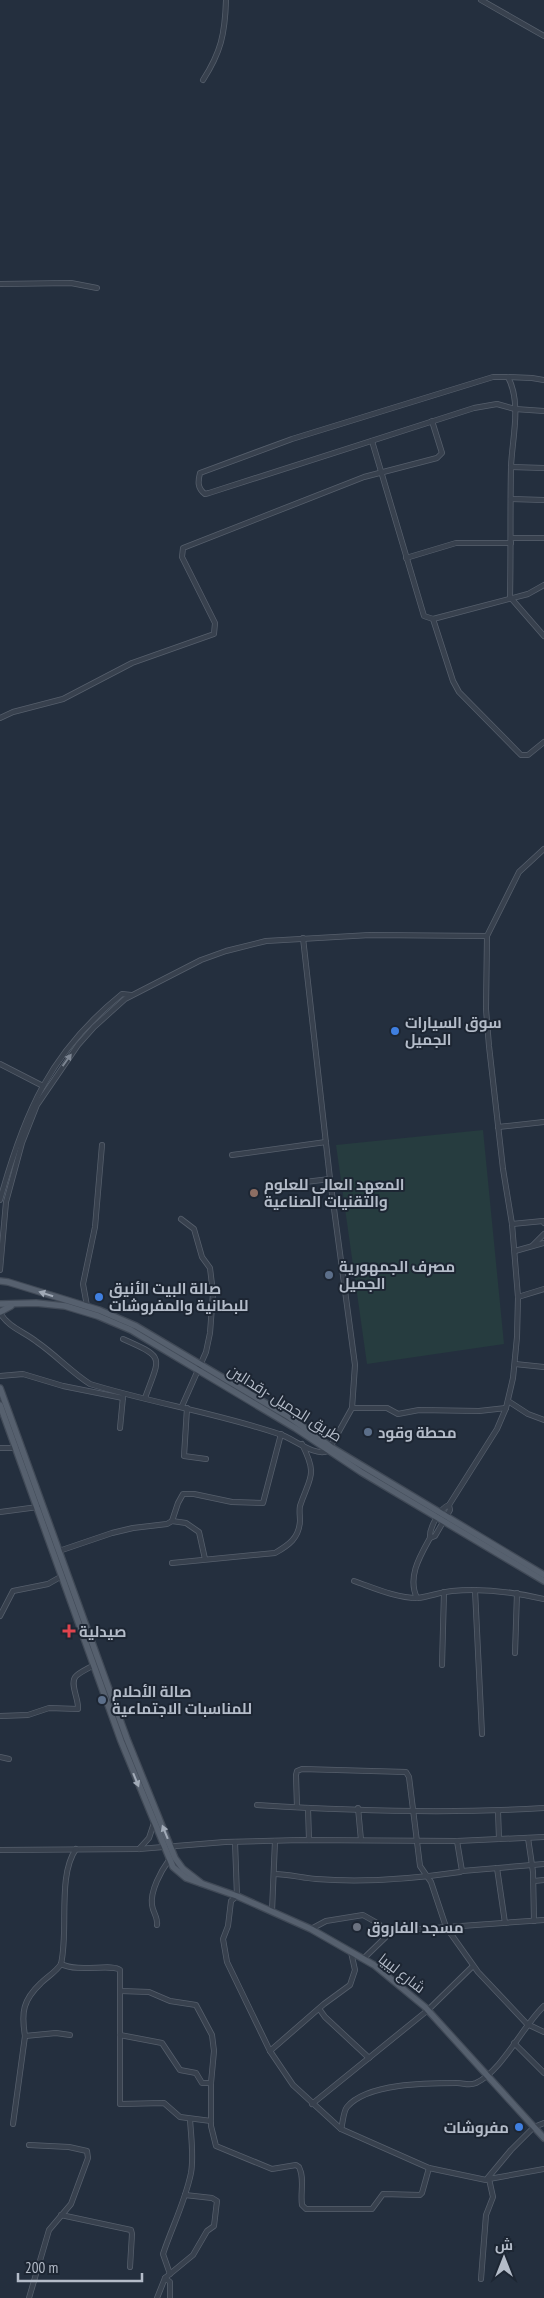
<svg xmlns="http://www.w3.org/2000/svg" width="544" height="2298" font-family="'PT Sans Narrow',Cairo,sans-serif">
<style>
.green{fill:#263c3f}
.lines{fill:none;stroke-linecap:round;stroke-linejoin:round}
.minor-casing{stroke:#565f6c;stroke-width:6}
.major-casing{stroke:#414a57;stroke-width:8}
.minor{stroke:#38414e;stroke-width:4.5}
.major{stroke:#56606e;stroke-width:5.5}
.oneway{fill:#7c8592}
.oneway2{fill:#a1aab7}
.shop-dot{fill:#3f7fe0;stroke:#1d2633;stroke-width:2}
.education-dot{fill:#8d6e63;stroke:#1d2633;stroke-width:2}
.service-dot{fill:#5c6f8a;stroke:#1d2633;stroke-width:2}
.health-dot{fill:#e0444e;stroke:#1d2633;stroke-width:2}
.worship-dot{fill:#6b7280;stroke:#1d2633;stroke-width:2}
.labels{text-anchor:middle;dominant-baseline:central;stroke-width:4;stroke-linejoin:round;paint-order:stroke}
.poi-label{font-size:15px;font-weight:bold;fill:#b4bcc9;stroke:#1d2633;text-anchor:start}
.street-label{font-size:15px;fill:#b4bcc9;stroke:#1d2633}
</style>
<rect width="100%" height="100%" fill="#242f3e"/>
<polygon class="green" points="483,1130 504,1344 367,1364 336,1145"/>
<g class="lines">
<defs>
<g id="minor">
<polyline points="481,0 544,36"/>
<path d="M203,80C221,52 225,34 226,0"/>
<polyline points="0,284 71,283 97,288"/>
<polyline points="508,377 532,378 544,380"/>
<path d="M544,411L515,409L497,404L474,408L209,493L205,494C197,488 198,481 200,473L292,439L493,377H508C522,404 512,438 511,467C510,511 511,554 510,597L544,636"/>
<polyline points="372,441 424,616 433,619 528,594 544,585"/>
<polyline points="511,467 544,468"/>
<polyline points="511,499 544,500"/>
<polyline points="511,538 544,538"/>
<polyline points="406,558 456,543 511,543"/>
<polyline points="433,619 453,681 459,692 521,755 528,755 544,742"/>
<polyline points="0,718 13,712 63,699 132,663 214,634 215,623 182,557 183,548 364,477 437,458 442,453 432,421"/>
<polyline points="0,1064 43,1086"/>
<polyline points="498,1127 544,1122"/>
<polyline points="232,1155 326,1142"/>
<polyline points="305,1182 330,1179"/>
<path d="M0,1200C24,1113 50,1052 122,994L131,995"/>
<polyline points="181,1219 194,1229 202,1257 210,1268 213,1293 210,1333 206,1352 182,1406"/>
<polyline points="512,1224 543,1221 544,1223"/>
<polyline points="533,1245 544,1234"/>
<polyline points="515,1251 544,1243"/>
<polyline points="0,1270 6,1202 22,1143 37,1105 78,1045 94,1027 125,999 201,960 226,951 266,941 370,935 487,936"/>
<polyline points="518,1297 544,1289"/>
<polyline points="87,1306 83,1284 95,1227 102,1145"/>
<path d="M0,1313C9,1328 25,1332 37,1342C56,1355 71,1372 90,1384C152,1403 217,1413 279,1434C293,1438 314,1457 328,1451L352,1408L355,1365L330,1179L303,938"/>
<path d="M123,1339C166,1358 160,1356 145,1398"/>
<polyline points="515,1364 544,1367"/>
<polyline points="0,1376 23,1374 63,1386 123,1398"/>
<polyline points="508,1401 528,1414 544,1420"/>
<polyline points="187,1408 184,1456 206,1459"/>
<polyline points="352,1408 387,1408 398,1414 419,1410 479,1411 506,1408"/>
<polyline points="120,1428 123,1397"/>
<polyline points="0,1448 16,1448"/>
<polyline points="0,1512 38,1507"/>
<polyline points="172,1521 186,1523 199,1532 205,1559"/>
<path d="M430,1538C429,1528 440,1508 449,1505L497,1429L506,1408L513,1378L517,1337L518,1297L512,1224L503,1169L489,1046L486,1009L487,936L519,872L544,849"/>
<polyline points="59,1551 112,1533 133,1528 167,1524 172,1521 178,1503 183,1494 194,1494 232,1502 263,1503 281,1434"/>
<path d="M172,1563L275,1553C289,1545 299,1538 300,1521C300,1516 299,1511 300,1506C310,1476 318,1476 302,1444"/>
<path d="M354,1581C374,1588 396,1598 417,1598C429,1597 440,1592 452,1591C483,1588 514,1592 544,1599"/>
<polyline points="475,1590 482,1734"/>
<path d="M417,1598C407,1577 420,1556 430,1538L435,1536L450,1510L449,1505"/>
<polyline points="0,1616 13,1591 48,1584 62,1576"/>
<polyline points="515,1653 517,1593"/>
<polyline points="442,1665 444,1592"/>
<path d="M0,1716L28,1715L49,1708L78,1709C79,1699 69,1683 76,1676C80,1672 89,1668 94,1665"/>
<polyline points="0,1757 9,1759"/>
<path d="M257,1805C352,1811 449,1814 544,1808"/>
<polyline points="297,1807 296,1775 297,1771 302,1769 406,1772 409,1777 420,1866 431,1882 446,1927 478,1972 527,2024 544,2032"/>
<polyline points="308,1808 309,1840"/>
<polyline points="358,1808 361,1840"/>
<polyline points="498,1811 499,1839"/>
<polyline points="528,1838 533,1872 534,1921"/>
<polyline points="235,1842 237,1896 231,1901 228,1926 223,1939 227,1962 270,2051 293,2085 341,2129 429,2168 486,2180 511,2150 534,2127 544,2123"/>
<polyline points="139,1849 149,1838 154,1823"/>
<polyline points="0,1850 139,1849 225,1842 301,1840 457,1841 544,1837"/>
<polyline points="497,1868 505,1923"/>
<polyline points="462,1871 544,1864"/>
<path d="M274,1874C289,1874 302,1878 316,1879C365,1883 412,1879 460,1872L462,1871L457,1841"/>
<polyline points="534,1881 544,1880"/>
<polyline points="272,1911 275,1841"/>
<path d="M157,1925C158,1917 153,1913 152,1905C150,1891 161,1871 169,1860"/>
<polyline points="311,1929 326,1921 363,1915 379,1924 386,1935"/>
<polyline points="363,1959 392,1931 544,1920"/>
<path d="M61,1964C79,1973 112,1963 120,1970V2104L164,2103L180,2117L211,2121"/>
<polyline points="121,1991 149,1992 170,2001 196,2005 212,2035 214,2051 211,2083"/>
<polyline points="320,2010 325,2017 369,2058"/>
<path d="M70,2035L56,2033L25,2036C21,2012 23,2000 41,1983C48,1976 56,1972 61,1964C69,1930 57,1876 76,1849"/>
<path d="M120,2035L162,2043L180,2070L196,2073L202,2083H211V2126L216,2146L272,2169L296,2165L299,2167C305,2179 300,2192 302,2205L306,2209H372L383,2194L420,2195L422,2193L429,2168"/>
<polyline points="514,2043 544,2073"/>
<polyline points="270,2051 324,2004 350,1985 355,1970 351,1952"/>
<polyline points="312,2104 428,2010 473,1966"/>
<polyline points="13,2124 25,2036"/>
<path d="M341,2129C343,2123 343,2112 347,2107C367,2083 428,2083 457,2083C464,2083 469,2086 476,2083C502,2071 522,2027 544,2006"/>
<polyline points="61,2215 131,2230 132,2234 130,2267"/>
<path d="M170,2274L163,2254C172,2227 185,2202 191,2173C194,2156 191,2137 190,2119"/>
<polyline points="165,2278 170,2282 170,2298"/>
<polyline points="481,2279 486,2215 493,2197 489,2179 544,2169"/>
<polyline points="29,2298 49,2230 71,2204 88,2158 87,2151 69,2147 29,2145"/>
<polyline points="157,2298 165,2278 193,2255 207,2231 214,2226 217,2201 212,2198 185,2195"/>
</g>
<g id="major">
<polyline points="0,1281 8,1282 99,1310 136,1326 289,1417 331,1447 544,1575"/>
<polyline points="0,1304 36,1303 65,1306 98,1316 131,1330 295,1428 361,1472 544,1581"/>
<polyline points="0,1312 11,1306"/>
<polyline points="0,1388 127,1739 175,1858 183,1869 201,1883"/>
<polyline points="0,1405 121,1741 173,1867 186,1878 237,1896 311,1929 374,1965 425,2007 544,2138"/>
</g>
</defs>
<use href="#minor" class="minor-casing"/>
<use href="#major" class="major-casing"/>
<use href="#minor" class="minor"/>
<use href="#major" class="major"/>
</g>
<defs><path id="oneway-solid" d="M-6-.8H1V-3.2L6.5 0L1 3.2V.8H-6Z" transform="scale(1.25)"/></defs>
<use class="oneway" href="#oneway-solid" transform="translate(67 1060) rotate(-54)"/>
<g class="oneway2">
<use href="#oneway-solid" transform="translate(46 1294) rotate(-162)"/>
<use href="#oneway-solid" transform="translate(136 1780) rotate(68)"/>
<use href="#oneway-solid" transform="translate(165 1832) rotate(-112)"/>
</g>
<g class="shop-dot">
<circle cx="395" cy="1031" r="5"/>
<circle cx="99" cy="1297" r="5"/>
<circle cx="519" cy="2127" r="5"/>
</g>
<circle class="education-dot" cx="254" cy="1193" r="5"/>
<g class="service-dot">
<circle cx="329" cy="1275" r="5"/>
<circle cx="368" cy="1432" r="5"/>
<circle cx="102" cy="1700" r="5"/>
</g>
<path class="health-dot" d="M66.5 1623.5h5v5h5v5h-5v5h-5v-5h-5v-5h5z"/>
<circle class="worship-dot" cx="357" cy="1927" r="5"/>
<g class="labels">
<g class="poi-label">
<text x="405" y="1022">سوق السيارات<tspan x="405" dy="17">الجميل</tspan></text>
<text x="264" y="1184">المعهد العالي للعلوم<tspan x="264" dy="17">والتقنيات الصناعية</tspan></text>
<text x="339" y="1266">مصرف الجمهورية<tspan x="339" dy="17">الجميل</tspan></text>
<text x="109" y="1288">صالة البيت الأنيق<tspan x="109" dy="17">للبطانية والمفروشات</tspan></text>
<text x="378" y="1432">محطة وقود</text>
<text x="79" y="1631">صيدلية</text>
<text x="112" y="1691">صالة الأحلام<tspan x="112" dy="17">للمناسبات الاجتماعية</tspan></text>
<text x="367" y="1927">مسجد الفاروق</text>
<text x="509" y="2127" text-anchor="end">مفروشات</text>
</g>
<g class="street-label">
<text transform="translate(285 1403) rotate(32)">طريق الجميل -رقدالين</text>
<text transform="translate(402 1973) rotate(38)">شارع ليبيا</text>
</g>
</g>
<g transform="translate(504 2258)" stroke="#1d2633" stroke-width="4" paint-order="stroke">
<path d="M0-4L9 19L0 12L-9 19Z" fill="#b4bcc9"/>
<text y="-8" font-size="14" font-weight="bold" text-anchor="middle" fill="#b4bcc9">ش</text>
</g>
<path d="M18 2273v8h124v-8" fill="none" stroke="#b4bcc9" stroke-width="2.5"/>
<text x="25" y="2273" font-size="15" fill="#b4bcc9" stroke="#1d2633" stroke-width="4" paint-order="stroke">200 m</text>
</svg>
